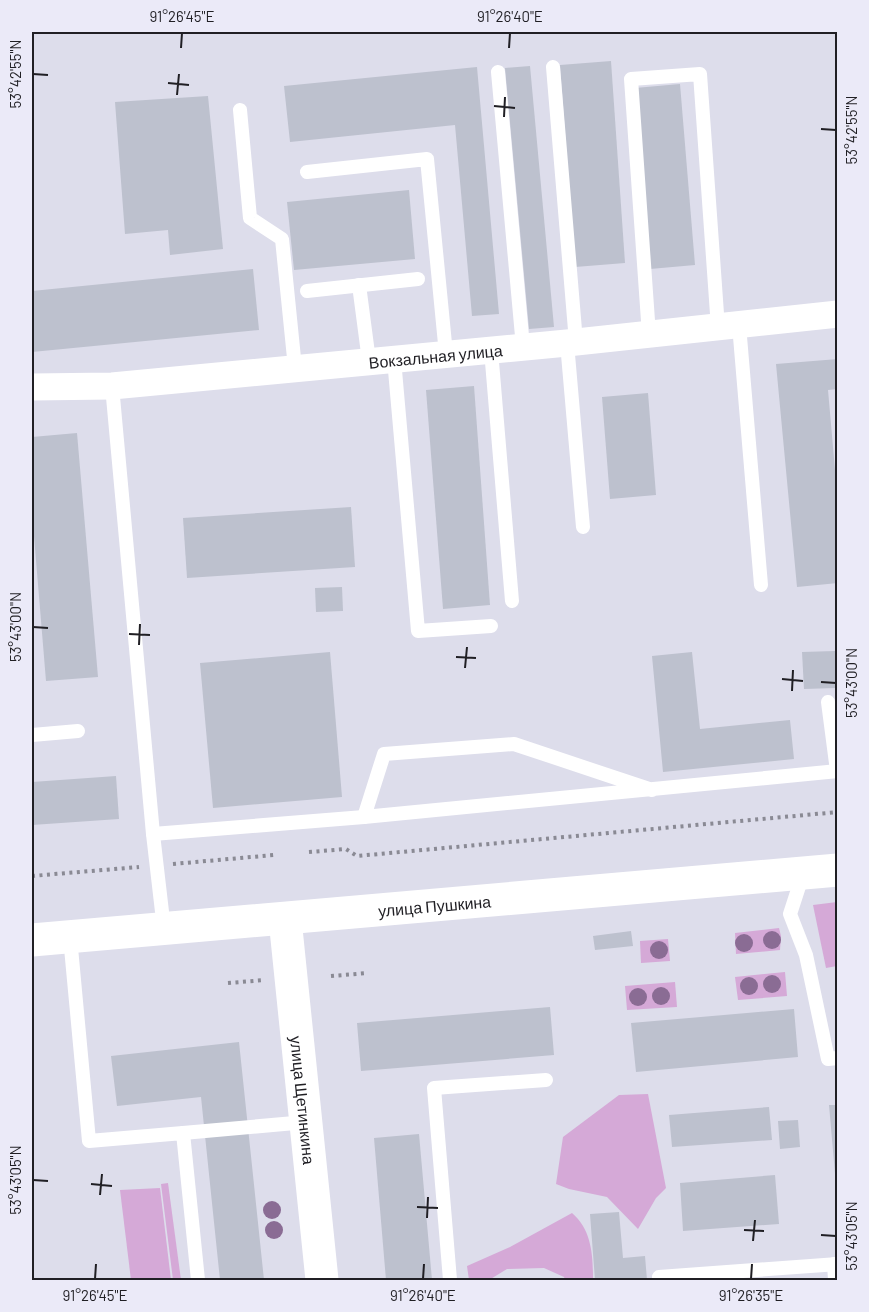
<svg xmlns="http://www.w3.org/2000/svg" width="869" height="1312" font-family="Barlow,sans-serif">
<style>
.green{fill:#d5a9d7}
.building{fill:#bdc1ce}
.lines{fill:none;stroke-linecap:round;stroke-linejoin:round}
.path{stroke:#8a8a94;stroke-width:4;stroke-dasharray:3 4.5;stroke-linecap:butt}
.service{stroke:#fff;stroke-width:14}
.minor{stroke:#fff;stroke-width:27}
.primary{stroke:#fff;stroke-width:33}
.tree{fill:#8a6c94}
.ticks{fill:none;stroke:#201f24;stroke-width:2}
.labels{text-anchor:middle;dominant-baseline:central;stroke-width:6;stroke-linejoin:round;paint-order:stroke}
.street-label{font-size:16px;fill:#201f24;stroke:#ebeaf8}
.neatline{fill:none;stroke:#201f24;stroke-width:2}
.ticks-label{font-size:15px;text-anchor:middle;fill:#201f24}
</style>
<rect width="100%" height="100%" fill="#ddddeb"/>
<g class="green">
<polygon points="837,902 837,966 826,968 813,905"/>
<polygon points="779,928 781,936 780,950 736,954 735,933"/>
<polygon points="668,939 670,961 641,963 640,941"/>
<polygon points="785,972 787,996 738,1000 735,977"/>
<polygon points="675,982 677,1007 627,1010 625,986"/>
<polygon points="648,1094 666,1188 656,1198 638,1229 607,1197 569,1189 556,1184 563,1137 619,1095"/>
<polygon points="168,1183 181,1280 173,1280 161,1184"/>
<polygon points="160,1188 171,1280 131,1280 120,1190"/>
<path d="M572,1213C592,1230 593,1256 593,1280H565L564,1277L544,1268L507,1269L489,1280H469L467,1266L510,1247Z"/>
</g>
<g class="building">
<polygon points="611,61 625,263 575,267 560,65"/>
<polygon points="530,66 554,327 529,329 505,68"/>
<polygon points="477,67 499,314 472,316 455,125 290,142 284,86"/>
<polygon points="680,84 695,265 650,269 635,88"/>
<polygon points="208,96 223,249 170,255 168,230 125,234 115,102"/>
<polygon points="409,190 415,259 294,270 287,202"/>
<polygon points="253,269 259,330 32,352 32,291"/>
<polygon points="838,359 838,389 828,390 838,504 838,583 797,587 776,364"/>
<polygon points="474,386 490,605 443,609 426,390"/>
<polygon points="648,393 656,495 610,499 602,397"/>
<polygon points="77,433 98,677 46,681 32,512 32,437"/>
<polygon points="351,507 355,567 187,578 183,518"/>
<polygon points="342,587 343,611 316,612 315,588"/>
<polygon points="835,651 836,688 804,689 802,652"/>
<polygon points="330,652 342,797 213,808 200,663"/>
<polygon points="692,652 700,729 790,720 794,759 663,772 652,656"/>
<polygon points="116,776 119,819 32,825 32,782"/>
<polygon points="631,931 633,946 595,950 593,936"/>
<polygon points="550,1007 554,1055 361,1071 357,1023"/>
<polygon points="794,1009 798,1057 636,1072 631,1023"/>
<polygon points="239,1042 264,1280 220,1280 201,1097 117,1106 111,1056"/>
<polygon points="829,1105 838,1105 838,1184 836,1185"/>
<polygon points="769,1107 772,1140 672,1147 669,1115"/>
<polygon points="798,1120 800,1147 780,1149 778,1121"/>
<polygon points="419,1134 432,1280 386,1280 374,1138"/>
<polygon points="775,1175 779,1224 683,1231 680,1183"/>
<polygon points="619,1212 623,1258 645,1256 647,1280 595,1280 590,1214"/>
</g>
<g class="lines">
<g class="path">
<polyline points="309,852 346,849 357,856 838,812"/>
<polyline points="173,864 274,855"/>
<polyline points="32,876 139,867"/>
<polyline points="331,976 368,973"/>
<polyline points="228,983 265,980"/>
</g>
<g class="service">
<polyline points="553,67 576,342"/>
<polyline points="498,72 523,347"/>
<polyline points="240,110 250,218 282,239 295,368"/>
<polyline points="307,172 427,159 446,354"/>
<polyline points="359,285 369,361"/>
<polyline points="307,291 418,279"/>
<polyline points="739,325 761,585"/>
<polyline points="649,335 631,79 700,74 718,328"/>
<polyline points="567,343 583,527"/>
<polyline points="491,350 512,601"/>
<polyline points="394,359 418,631 491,626"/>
<polyline points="112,386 153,834 164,929"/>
<polyline points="828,702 837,771"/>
<polyline points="32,735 78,731"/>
<polyline points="652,790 514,744 384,754 364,817 838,771"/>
<polyline points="153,834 364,817"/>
<polyline points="803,874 790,914 806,955 828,1059 838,1058"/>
<polyline points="70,937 89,1141 183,1133 198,1280"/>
<polyline points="183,1133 306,1122"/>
<polyline points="834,1264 835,1280"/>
<polyline points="659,1277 838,1264"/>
<polyline points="450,1280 434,1088 546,1080"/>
</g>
<path class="minor" id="s1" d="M32,387L112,386L567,343L838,314"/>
<g class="primary">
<path id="s2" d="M285,919L322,1280"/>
<path id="s3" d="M32,940L838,870"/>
</g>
</g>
<g class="tree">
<circle cx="772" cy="940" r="9"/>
<circle cx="744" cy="943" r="9"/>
<circle cx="659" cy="950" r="9"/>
<circle cx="772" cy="984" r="9"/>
<circle cx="749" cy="986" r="9"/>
<circle cx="661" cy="996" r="9"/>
<circle cx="638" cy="997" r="9"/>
<circle cx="272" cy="1210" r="9"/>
<circle cx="274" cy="1230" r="9"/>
</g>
<path class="ticks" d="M181,48L182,33M509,48L510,33M33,74L48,75M168,83L189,85M177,95L179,74M494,106L515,108M504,117L505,97M821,129L836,130M33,627L48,628M129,634L150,635M139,645L140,624M456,657L476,658M465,668L467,647M782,679L803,681M821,682L836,683M792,691L793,670M33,1180L48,1181M91,1184L112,1186M100,1195L102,1174M417,1207L438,1208M427,1218L428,1197M744,1230L764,1231M821,1235L836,1236M753,1241L755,1220M95,1279L96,1264M423,1279L424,1264M751,1279L752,1264"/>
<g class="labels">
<g class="street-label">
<text stroke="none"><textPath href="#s1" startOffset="405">Вокзальная улица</textPath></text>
<text stroke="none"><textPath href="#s3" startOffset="404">улица Пушкина</textPath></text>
<text stroke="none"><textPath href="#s2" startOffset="182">улица Щетинкина</textPath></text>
</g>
</g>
<rect width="869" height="1312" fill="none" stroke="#ebeaf8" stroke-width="66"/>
<rect x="33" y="33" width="803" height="1246" class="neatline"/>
<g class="ticks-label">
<text x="182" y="22">91°26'45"E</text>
<text x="510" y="22">91°26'40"E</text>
<text transform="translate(16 74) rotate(-90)" y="5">53°42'55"N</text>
<text transform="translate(852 130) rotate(-90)" y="5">53°42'55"N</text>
<text transform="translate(16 627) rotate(-90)" y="5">53°43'00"N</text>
<text transform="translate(852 683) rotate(-90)" y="5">53°43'00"N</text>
<text transform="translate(16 1180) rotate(-90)" y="5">53°43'05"N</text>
<text transform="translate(852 1236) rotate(-90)" y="5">53°43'05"N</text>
<text x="95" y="1301">91°26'45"E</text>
<text x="423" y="1301">91°26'40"E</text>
<text x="751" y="1301">91°26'35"E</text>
</g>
</svg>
